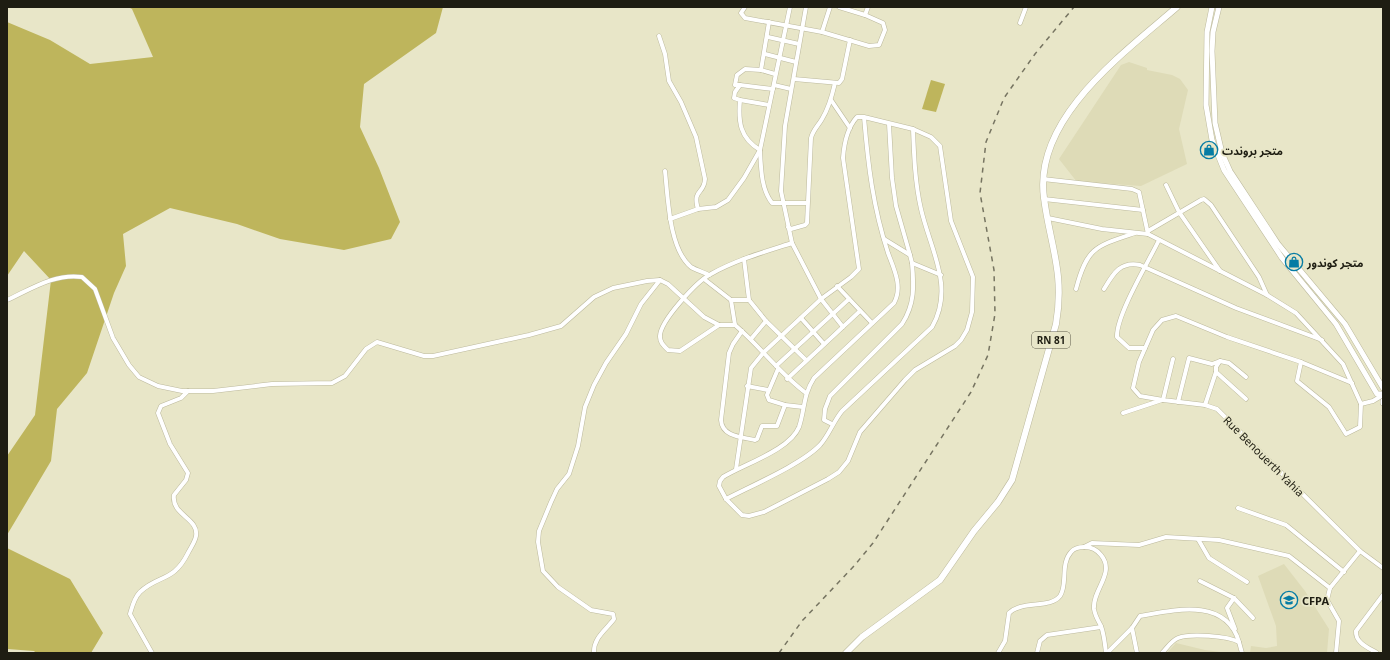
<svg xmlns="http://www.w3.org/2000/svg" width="1390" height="660" font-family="'Noto Sans','Noto Sans Arabic',sans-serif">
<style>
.built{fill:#dedbb7}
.green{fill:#beb55c}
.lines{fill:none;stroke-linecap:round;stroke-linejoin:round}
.minor-casing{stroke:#bcb99d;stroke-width:5}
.tertiary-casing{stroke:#bcb99d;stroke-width:6}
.primary-casing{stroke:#bcb99d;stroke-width:7}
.minor{stroke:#fff;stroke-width:4}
.tertiary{stroke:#fff;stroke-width:5}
.primary{stroke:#fff;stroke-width:6}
.rail{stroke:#767461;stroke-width:1.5;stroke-dasharray:5 5;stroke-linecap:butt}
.labels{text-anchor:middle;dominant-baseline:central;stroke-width:3.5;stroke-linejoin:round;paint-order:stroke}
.shield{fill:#e8e6c8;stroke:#5b5949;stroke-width:1}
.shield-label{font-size:10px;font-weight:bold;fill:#1e1d12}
.poi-label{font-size:11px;font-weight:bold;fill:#1e1d12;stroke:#e8e6c8;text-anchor:start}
.street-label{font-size:11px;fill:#1e1d12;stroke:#e8e6c8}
</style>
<rect width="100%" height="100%" fill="#e8e6c8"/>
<g class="built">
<polygon points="1129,62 1147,68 1147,70 1172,75 1180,79 1188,90 1179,129 1187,164 1141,186 1099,183 1097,186 1077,182 1059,159 1121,65"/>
<polygon points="1284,564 1305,591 1329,629 1327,653 1250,653 1251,646 1266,648 1277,646 1276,626 1258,576"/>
<polygon points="1176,643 1205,650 1228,653 1167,653"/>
</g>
<g class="green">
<polygon points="128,7 443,7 436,33 364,84 360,127 379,168 400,222 391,239 344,250 280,239 237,224 170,208 123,234 126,266 114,293 87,373 57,409 51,461 7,535 7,456 35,415 51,280 24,251 7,276 7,22 50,40 90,64 153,57 132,9"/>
<polygon points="931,80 945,84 936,112 922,109"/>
<polygon points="7,548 70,579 103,633 91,653 36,653 34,651 7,649"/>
</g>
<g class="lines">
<defs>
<g id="minor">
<polyline points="745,7 741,13 745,18 822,32 869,46 879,45 885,30 883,23 865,15 839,7"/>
<polyline points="806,7 785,126 781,191 792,243 821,299 843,327"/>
<polyline points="865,15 868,7"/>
<polyline points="769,22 761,70 775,74"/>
<polyline points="1020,23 1026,7"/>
<polyline points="822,32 830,7"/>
<path d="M659,36L665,54L669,81L681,102L696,137L705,179C704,195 692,189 698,209"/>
<polyline points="768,37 799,44"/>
<polyline points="765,54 796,62"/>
<path d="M761,70L745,69L737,75L735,85H740L735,92L734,98L740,100C738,122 740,138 760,150C761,168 761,189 772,203H807"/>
<polyline points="794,79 839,83 842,79 850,40"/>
<polyline points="740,85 773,89"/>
<polyline points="774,85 791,89"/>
<polyline points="740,100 769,105"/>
<polyline points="831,100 850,128"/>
<polyline points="889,124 892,178 896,206 910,255"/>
<path d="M665,171C668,198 669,249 691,267C696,270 703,272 709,275"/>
<polyline points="1043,179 1132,189 1139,192 1148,234 1267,295 1296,313 1343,364 1361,404 1373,401 1383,395"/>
<polyline points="1166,185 1179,212 1220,271"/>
<polyline points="1044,199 1143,210"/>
<polyline points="1048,218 1102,229 1148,234"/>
<polyline points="670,219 698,209 716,207 728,200 744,178 760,150 790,7"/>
<path d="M788,227L791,229L805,225L807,223L811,138C813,130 818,126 822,119C829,108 832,96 835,83"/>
<polyline points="1148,231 1201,200 1204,199 1211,205 1259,277 1267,295"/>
<polyline points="884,239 910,255 912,263 941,275"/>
<polyline points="704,279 731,300 749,300 744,259"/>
<polyline points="837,286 872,323"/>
<path d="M1076,289C1087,247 1096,246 1135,233"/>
<path d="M1104,289C1113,274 1120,261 1140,265L1236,308L1322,340"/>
<path d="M7,300C31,289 55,273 82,277L95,289L113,338L129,365L139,377L158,386L182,391H213L272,384L332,383L345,376L366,349L377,342L424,356H433L529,335L561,326L594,297L613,288L647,281L660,280L668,284L704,317L719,325H735C760,346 779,373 806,393"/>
<polyline points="731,300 735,325"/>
<polyline points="749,300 766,321 806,360"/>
<polyline points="801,318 824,344"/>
<path d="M719,325L680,351L668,350C664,346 660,343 660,337C659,322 697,281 711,274C736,260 764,252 792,243"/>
<path d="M742,331L733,344L729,353L721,420C722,437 742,437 755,440L757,439L762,426H777L785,405L769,400L767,395L778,369"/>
<polyline points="751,339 766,321"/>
<path d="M1145,348H1129L1117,337C1116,315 1149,261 1159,240"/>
<polyline points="1173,359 1163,400 1205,405 1217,409 1360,551 1383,568"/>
<polyline points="1220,361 1229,363 1246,377"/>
<polyline points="1301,362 1297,381 1329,407 1346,434 1360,427 1361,404"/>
<polyline points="776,366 849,299"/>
<polyline points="1216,372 1246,399"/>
<polyline points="787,379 860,311"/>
<polyline points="747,386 768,390"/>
<polyline points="1163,400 1140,396 1133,388 1139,362 1153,330 1162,320 1176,316 1227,337 1301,362 1352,383"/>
<polyline points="1178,402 1189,358 1212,364 1220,361 1216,367 1216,372 1205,405"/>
<polyline points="785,405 803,407"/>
<polyline points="1123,413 1162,400"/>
<path d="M832,424L824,420L825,409L830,396L902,324C915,304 914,286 912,263"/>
<path d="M736,469L751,368L764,352L821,299L851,277L859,269L843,158C844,144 847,128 857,117H864L913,129L931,137L940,146L951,221L973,277L972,312L967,330L961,340L955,346L915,370L905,380L860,432L848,461L839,472L828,479L764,512L749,516L742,515L726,499L719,486L720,481L723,477C744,464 790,450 799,427C805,409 803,395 814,378L894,303C903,287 894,269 888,253C873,207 868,165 864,117"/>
<path d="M726,499C751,486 802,464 820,445C829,435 833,422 842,411L932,327C955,287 930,249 921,209C915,183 914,156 913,129"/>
<polyline points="1238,508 1286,525 1344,572"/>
<polyline points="1198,539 1209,558 1247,582"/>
<polyline points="1084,547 1092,543 1139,545 1166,537 1219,540 1289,556 1330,588"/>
<polyline points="1200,581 1234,598"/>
<polyline points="1132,628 1137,653"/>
<polyline points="1235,629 1227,608 1234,598 1253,618"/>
<path d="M152,653L130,614C132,607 134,598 140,592C159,574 173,583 188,553C191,547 195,542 196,536C199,518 171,515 174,495L186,480L188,473L170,444L158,413L161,406L181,398L188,391"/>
<path d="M594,653C593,638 606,630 614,619L613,614L591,610L558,587L543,571L538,542L539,531L551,502L557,489L569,474L578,446L585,407L594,385L606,363L626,334L641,304L660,280"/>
<path d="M998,653L1005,641L1009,613C1022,600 1050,609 1060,596C1068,585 1060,564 1071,552C1074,548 1080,547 1085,547C1091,547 1097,550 1101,555C1116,573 1092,590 1094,609C1095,616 1098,620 1101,626C1104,634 1105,644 1106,653"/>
<polyline points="1037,653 1040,641 1047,635 1101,627"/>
<path d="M1107,653L1132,628L1140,616C1174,610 1226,597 1239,642"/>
<path d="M1162,653C1167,648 1171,641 1178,638C1190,633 1228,636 1239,642L1242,653"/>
<polyline points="1336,653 1339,621 1327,600 1330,588 1360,551"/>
<path d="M1377,653C1369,648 1355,643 1356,631L1383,595"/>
</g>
<g id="tertiary">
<polyline points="1212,7 1207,32 1206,105 1212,140 1224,170 1282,258 1336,324 1377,394 1383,394"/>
<polyline points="1219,7 1213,32 1212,51 1215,123 1222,153 1230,171 1278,244 1345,324 1383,388"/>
<polyline points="1383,401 1383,403"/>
</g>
<path id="primary" d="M846,653L862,637L940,580L974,531L998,502L1012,480L1056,324C1065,273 1050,245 1044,198C1033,118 1124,53 1177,7"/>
</defs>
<use href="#minor" class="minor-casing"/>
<use href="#tertiary" class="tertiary-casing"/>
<use href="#primary" class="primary-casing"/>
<use href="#minor" class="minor"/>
<use href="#tertiary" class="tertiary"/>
<use href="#primary" class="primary"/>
<polyline class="rail" points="779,653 802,621 854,566 873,543 971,392 988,355 995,314 994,270 980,193 986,142 1004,98 1035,54 1074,7"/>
</g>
<defs>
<symbol id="shop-ring" viewBox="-11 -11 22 22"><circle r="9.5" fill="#e8e6c8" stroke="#067ca4" stroke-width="1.5"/><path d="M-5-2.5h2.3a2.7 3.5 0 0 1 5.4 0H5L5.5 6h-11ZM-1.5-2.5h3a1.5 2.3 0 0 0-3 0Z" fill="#067ca4"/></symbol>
<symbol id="university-ring" viewBox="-11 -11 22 22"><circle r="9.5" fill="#e8e6c8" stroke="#067ca4" stroke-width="1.5"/><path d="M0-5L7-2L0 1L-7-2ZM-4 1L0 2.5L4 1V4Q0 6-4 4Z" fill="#067ca4"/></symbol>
</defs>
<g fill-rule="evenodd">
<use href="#shop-ring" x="1199" y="140" width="20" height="20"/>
<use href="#shop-ring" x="1284" y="252" width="20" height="20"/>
<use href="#university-ring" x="1279" y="590" width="20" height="20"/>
</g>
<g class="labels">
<rect class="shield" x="1032" y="332" width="38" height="16" rx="3"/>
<g class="shield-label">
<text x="1051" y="340">RN 81</text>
</g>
<g class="poi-label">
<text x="1222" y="150">متجر بروندت</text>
<text x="1307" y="262">متجر كوندور</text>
<text x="1302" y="600">CFPA</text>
</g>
<g class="street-label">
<text transform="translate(1264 456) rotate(45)">Rue Benouerth Yahia</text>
</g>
</g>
<rect width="1390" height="660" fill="none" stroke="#1e1d12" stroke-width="16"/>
</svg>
